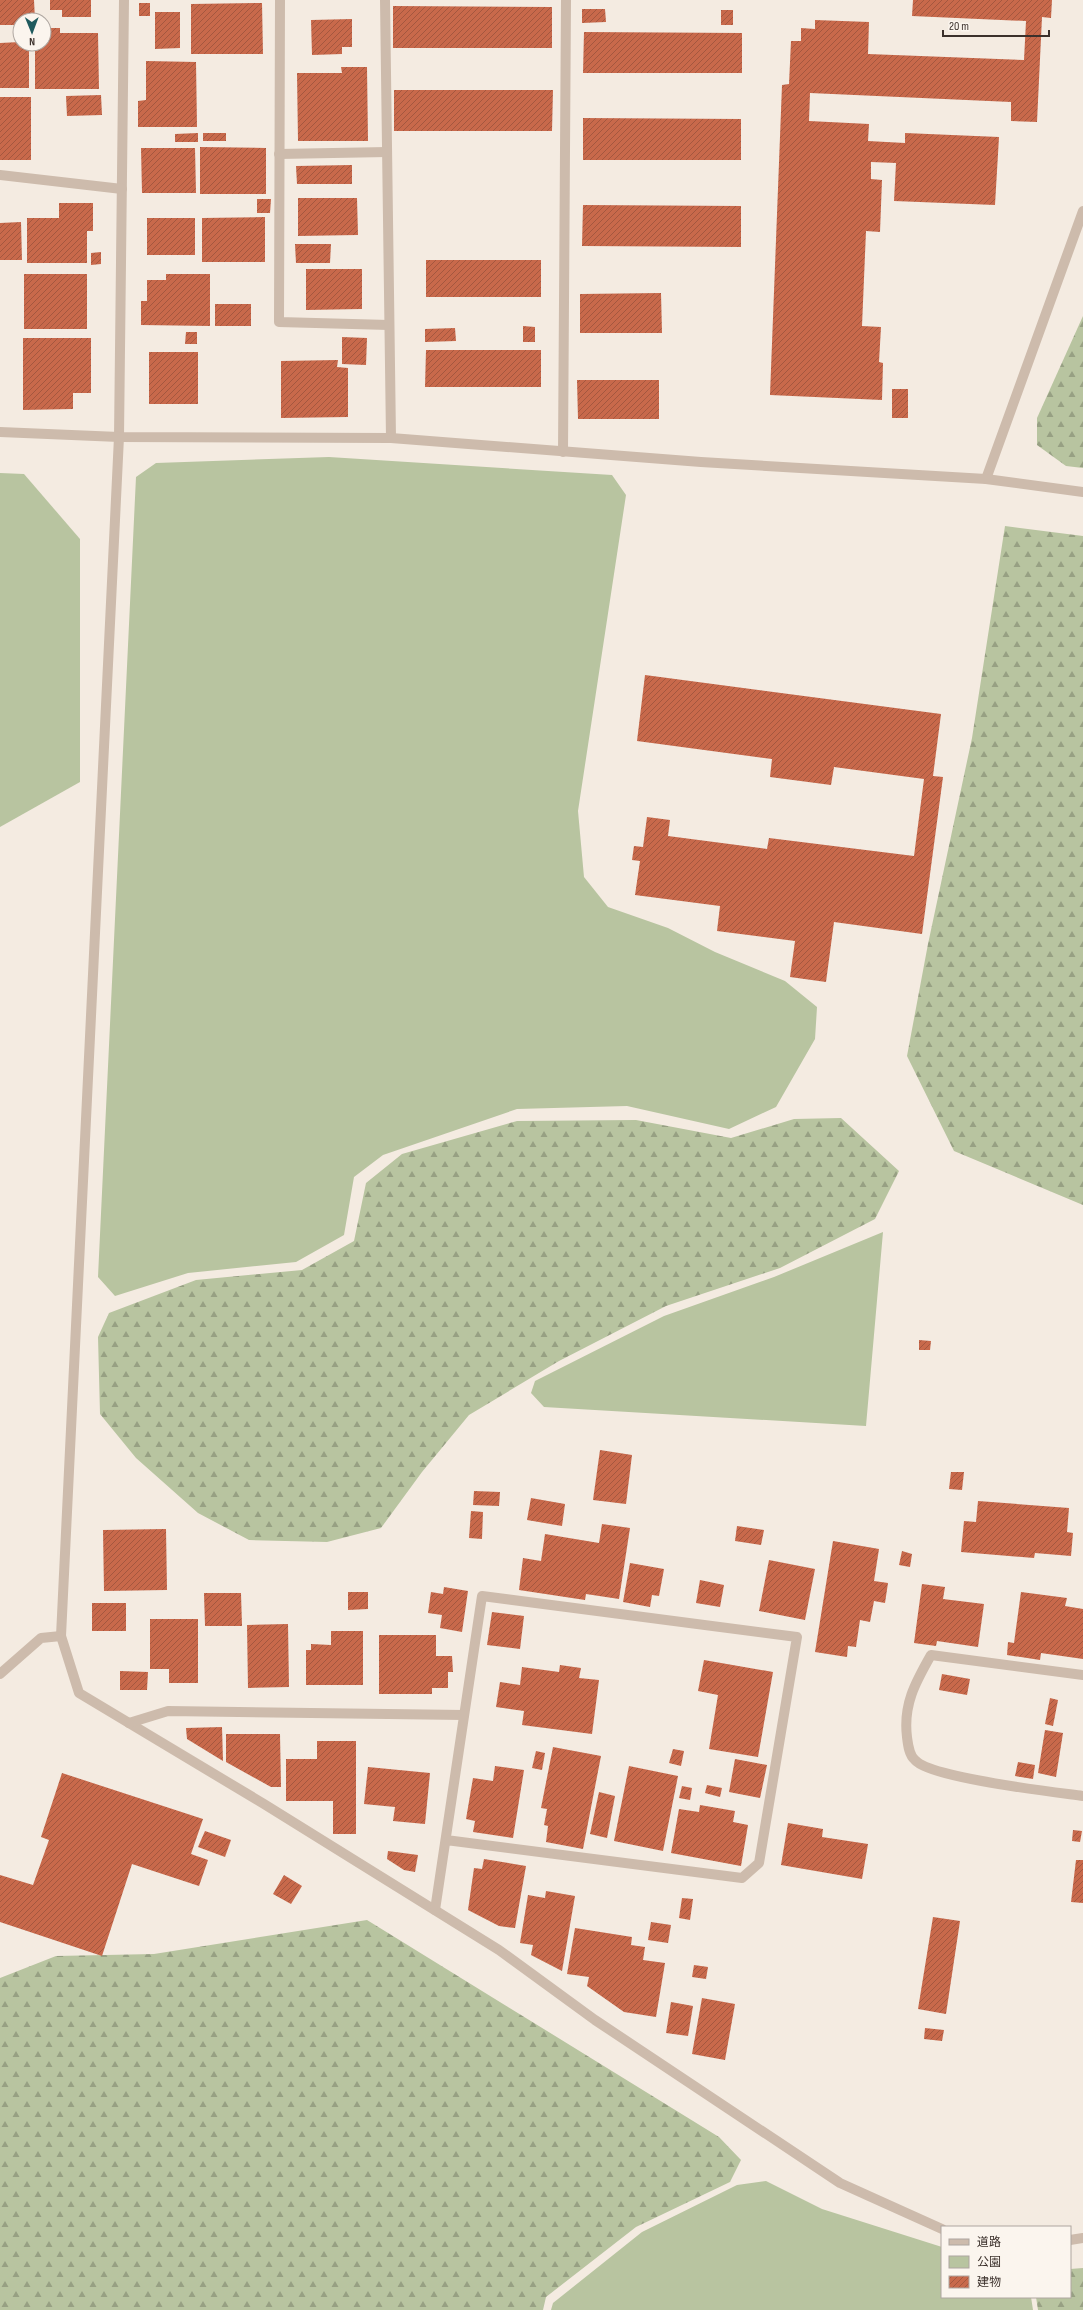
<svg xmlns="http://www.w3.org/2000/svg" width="1083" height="2310" font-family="'Sofia Sans Condensed','Noto Sans JP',sans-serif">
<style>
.green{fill:#b8c4a0}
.forest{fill:url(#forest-firs)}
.building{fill:url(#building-hatch)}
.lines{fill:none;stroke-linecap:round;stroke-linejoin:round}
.minor{stroke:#cdbbac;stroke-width:10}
.tertiary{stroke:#cdbbac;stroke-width:10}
</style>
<defs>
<pattern id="forest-firs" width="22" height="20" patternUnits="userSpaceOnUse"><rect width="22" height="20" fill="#b8c4a0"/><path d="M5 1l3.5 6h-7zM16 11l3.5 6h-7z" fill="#97a083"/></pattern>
<pattern id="building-hatch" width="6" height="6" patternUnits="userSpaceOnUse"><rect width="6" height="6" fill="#c8694b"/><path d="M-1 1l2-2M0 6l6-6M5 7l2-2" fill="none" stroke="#a4573f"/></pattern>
</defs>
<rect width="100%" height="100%" fill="#f4ebe1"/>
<g class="green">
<polygon points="329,457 612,475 626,495 578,811 584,877 608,907 668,928 715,952 785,981 817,1007 815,1039 776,1107 729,1129 627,1106 517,1109 383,1155 354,1177 344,1235 296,1262 188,1273 115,1296 98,1277 136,477 156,463"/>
<polygon points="0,473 24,474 80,539 80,782 0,827"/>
<polygon points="883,1232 866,1426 544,1407 531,1393 535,1381 664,1316 774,1277"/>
<polygon points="766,2181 822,2209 942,2247 942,2297 1031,2297 1033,2310 551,2310 553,2303 642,2232 737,2185"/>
</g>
<g class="forest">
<polygon points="1083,316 1083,468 1066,466 1037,445 1037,418"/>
<polygon points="1005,526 1083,536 1083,1205 954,1151 907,1056 928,944 972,738"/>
<polygon points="841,1118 899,1171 875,1219 780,1268 666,1306 559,1361 469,1415 422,1472 381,1528 327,1542 249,1540 198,1513 136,1458 100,1414 98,1337 109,1313 196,1280 302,1270 354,1241 366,1183 402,1154 517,1121 636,1120 731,1138 794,1119"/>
<polygon points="367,1920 719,2137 741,2160 730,2182 636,2227 546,2297 543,2310 0,2310 0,1978 56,1956 154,1954"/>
<polygon points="1083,2268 1083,2310 1038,2310 1036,2297 1070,2297 1070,2269"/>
</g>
<g class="building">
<polygon points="0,0 34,0 35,20 20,20 20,25 0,25"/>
<polygon points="50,0 91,0 91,17 62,17 62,10 50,10"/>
<polygon points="913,0 1052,0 1051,18 1042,17 1037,122 1011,121 1011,102 810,93 809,121 869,124 868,141 905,143 905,133 999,137 995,205 894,201 896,163 871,162 871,179 882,180 880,232 866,231 862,326 881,327 879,362 883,363 882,400 770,395 782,85 789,84 791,41 801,41 801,28 815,29 815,20 869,22 868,54 1024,60 1026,21 912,16"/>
<rect x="139" y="3" width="11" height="13"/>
<polygon points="262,3 263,54 191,54 191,4"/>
<polygon points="393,6 552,7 552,48 393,48"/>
<polygon points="582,9 605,9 606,22 582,23"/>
<rect x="721" y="10" width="12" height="15"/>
<polygon points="155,12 180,12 180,48 155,49"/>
<polygon points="352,19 352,47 342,47 342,54 312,55 311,20"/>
<polygon points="44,28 60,28 60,33 98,33 99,89 35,89 35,44 44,44"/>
<polygon points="584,32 742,33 742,73 583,73"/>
<polygon points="20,42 29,44 29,88 0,88 0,43"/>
<polygon points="146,61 196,62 197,127 138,127 138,101 146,100"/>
<polygon points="341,67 367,67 368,141 298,141 297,73 342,73"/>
<polygon points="394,90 553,90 552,131 394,131"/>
<polygon points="101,95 102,115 67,116 66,96"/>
<rect x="0" y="97" width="31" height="63"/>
<polygon points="583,118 741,119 741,160 583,160"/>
<polygon points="198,133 198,142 175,142 175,134"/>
<rect x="203" y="133" width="23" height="8"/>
<polygon points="200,147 266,148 266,194 200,194"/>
<polygon points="141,148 195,148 196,193 142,193"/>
<polygon points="352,165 352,184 297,184 296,166"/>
<polygon points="298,198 357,198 358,235 298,236"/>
<polygon points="257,199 271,199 270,213 257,213"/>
<polygon points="59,203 93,203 93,231 87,231 87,263 27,263 27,218 59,218"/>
<polygon points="583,205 741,206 741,247 582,246"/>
<polygon points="265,217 265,262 202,262 202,218"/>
<rect x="147" y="218" width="48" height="37"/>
<polygon points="21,222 22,260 0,260 0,223"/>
<polygon points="295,244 331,244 330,263 296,263"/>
<polygon points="101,252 101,264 91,265 91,253"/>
<rect x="426" y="260" width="115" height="37"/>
<polygon points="306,269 362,269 362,309 306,310"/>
<rect x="24" y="274" width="63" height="55"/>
<polygon points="166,274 210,274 210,326 141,325 141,301 147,301 147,280 166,280"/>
<polygon points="661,293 662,333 580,333 580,294"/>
<rect x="215" y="304" width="36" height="22"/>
<polygon points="523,326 535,327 535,342 523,342"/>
<polygon points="455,328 456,341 425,342 425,329"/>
<polygon points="186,332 197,332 197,344 185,344"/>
<polygon points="342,337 367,338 366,365 342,364"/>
<polygon points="23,338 91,338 91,393 73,393 73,409 23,410"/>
<polygon points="426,350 541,350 541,387 425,387"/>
<rect x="149" y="352" width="49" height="52"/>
<polygon points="338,360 337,367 348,368 348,417 281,418 281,361"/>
<polygon points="577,380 659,380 659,419 578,419"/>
<rect x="892" y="389" width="16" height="29"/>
<polygon points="645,675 941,714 933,776 943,777 922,934 834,922 826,982 790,977 795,941 717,931 720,906 635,895 640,861 632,860 634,846 643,847 647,817 670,820 668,836 767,849 769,838 914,856 924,779 834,767 831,785 770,777 772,759 637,741"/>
<polygon points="919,1340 931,1341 930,1350 919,1350"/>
<polygon points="600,1450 632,1455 626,1504 593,1500"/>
<polygon points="951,1472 964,1472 962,1490 949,1489"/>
<polygon points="474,1491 500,1492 499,1506 473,1505"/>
<polygon points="531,1498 565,1504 562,1526 527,1520"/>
<polygon points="978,1501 1069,1508 1067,1532 1073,1533 1071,1556 1035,1553 1034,1558 961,1552 964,1521 976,1522"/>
<polygon points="471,1511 483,1512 482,1539 469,1538"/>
<polygon points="602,1524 630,1528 619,1599 586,1594 585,1600 519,1590 523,1558 541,1561 545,1534 599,1543"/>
<polygon points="737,1526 764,1530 761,1545 735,1541"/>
<polygon points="166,1529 167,1590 104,1591 103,1530"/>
<polygon points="833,1541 879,1549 874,1581 888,1583 885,1603 874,1601 870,1622 860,1620 856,1647 848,1646 847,1657 815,1652"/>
<polygon points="902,1551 912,1554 910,1567 899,1565"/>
<polygon points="769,1560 815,1569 805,1620 759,1611"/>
<polygon points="630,1563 664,1569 659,1596 652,1595 650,1607 623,1602"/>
<polygon points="700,1580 724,1585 720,1607 696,1603"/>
<polygon points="922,1584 945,1587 943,1599 984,1604 978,1647 937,1641 936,1646 914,1643"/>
<polygon points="444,1587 468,1591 462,1632 440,1628 442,1615 428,1613 431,1592 443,1594"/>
<polygon points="348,1592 368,1592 368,1609 348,1610"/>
<polygon points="1021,1592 1067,1598 1065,1606 1083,1609 1083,1659 1041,1653 1040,1660 1007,1655 1008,1642 1014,1643"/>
<polygon points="204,1593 241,1593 242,1626 205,1626"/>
<rect x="92" y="1603" width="34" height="28"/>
<polygon points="492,1612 524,1616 520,1649 487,1645"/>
<polygon points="150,1619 198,1619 198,1683 169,1683 169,1669 150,1669"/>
<polygon points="288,1624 289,1687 248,1688 247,1625"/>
<polygon points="331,1631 363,1631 363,1685 306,1685 306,1650 311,1650 311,1644 331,1645"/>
<polygon points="379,1635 436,1635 436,1656 452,1656 453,1672 448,1672 448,1688 432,1688 432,1694 379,1694"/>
<polygon points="704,1660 773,1672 758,1757 709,1749 718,1695 698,1691"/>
<polygon points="560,1665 581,1668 579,1678 599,1680 592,1734 522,1725 524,1711 496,1707 500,1682 520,1685 522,1667 559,1672"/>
<polygon points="120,1671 148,1672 147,1690 120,1690"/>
<polygon points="942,1674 970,1679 967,1695 939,1690"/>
<polygon points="1050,1698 1058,1700 1053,1726 1045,1724"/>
<polygon points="222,1727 223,1761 187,1739 186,1728"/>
<polygon points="1045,1730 1063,1733 1056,1777 1038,1773"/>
<polygon points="226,1734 280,1734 281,1787 271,1787 226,1762"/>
<polygon points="317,1741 356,1741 356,1834 333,1834 333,1801 286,1801 286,1759 317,1759"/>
<polygon points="553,1747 601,1756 583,1849 546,1842 548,1826 544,1825 547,1809 541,1808"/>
<polygon points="673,1749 684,1751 681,1766 669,1763"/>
<polygon points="536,1751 545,1753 542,1770 532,1768"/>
<polygon points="735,1759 767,1765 760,1798 729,1792"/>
<polygon points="1018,1762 1035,1765 1033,1779 1015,1776"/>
<polygon points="495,1766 524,1770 513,1838 473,1832 475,1821 466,1819 473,1778 493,1781"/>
<polygon points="629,1766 678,1776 663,1851 614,1841"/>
<polygon points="368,1767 430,1773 425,1824 393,1821 395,1807 364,1804"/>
<polygon points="62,1773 203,1819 191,1854 208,1860 199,1886 132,1864 102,1956 0,1922 0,1875 33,1885 49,1840 41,1837"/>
<polygon points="707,1785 722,1788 720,1797 705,1793"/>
<polygon points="682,1786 692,1788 690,1800 679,1798"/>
<polygon points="599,1792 615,1796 607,1838 590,1834"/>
<polygon points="700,1805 735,1811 733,1822 748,1825 741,1866 671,1853 679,1809 699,1812"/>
<polygon points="788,1823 823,1829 822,1837 868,1844 862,1879 781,1865"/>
<polygon points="1073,1830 1082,1831 1080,1842 1072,1841"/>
<polygon points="205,1831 231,1840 225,1857 198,1847"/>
<polygon points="388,1851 418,1855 415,1872 404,1870 387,1859"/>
<polygon points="484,1859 526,1866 515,1928 499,1926 468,1910 474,1868 482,1869"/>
<polygon points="1076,1860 1083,1860 1083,1903 1071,1902"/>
<polygon points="284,1875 302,1886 291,1904 273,1894"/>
<polygon points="546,1891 575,1896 562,1971 531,1955 533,1945 520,1943 528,1895 545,1898"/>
<polygon points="682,1898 693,1899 690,1920 679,1918"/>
<polygon points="933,1917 960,1921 946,2014 918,2009"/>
<polygon points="651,1922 671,1925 668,1943 648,1940"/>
<polygon points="575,1928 632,1937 631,1945 645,1947 643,1960 665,1963 656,2017 624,2012 587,1986 589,1977 567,1974"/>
<polygon points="694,1965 708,1967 706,1979 692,1977"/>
<polygon points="702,1998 735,2004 725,2060 692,2054"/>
<polygon points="671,2002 693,2006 688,2036 666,2033"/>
<polygon points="925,2028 944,2030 942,2041 924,2039"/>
</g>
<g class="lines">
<g class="minor">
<polyline points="124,0 119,437 61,1636 79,1693 264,1804 499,1950 595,2020 840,2183 942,2229"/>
<polyline points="280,0 279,322 389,325"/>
<polyline points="385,0 391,438"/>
<polyline points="279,154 387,152"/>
<polyline points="0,175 122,189"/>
<polyline points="563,452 566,0"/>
<polyline points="986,479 1083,211"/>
<polyline points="0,1674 41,1638 61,1636"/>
<path d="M1083,1675L931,1655C915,1683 903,1705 907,1737C908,1745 909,1755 915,1760C930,1778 1054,1792 1083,1796"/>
<polyline points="129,1723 168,1711 464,1715"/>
<polyline points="435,1910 482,1596 797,1637 759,1863 742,1878 446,1840"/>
<polyline points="1070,2240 1083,2238"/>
</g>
<polyline class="tertiary" points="0,432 119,437 391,438 701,462 986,479 1083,492"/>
</g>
<rect x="941" y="2226" width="130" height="72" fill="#fbf5ee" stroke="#aea6a0"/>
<rect x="949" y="2239" width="20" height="6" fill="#cdbbac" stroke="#aea6a0"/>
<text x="977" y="2246" font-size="12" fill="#3b302b">道路</text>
<rect x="949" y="2256" width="20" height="12" fill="#b8c4a0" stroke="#aea6a0"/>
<text x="977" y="2266" font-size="12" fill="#3b302b">公園</text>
<rect x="949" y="2276" width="20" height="12" fill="url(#building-hatch)" stroke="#aea6a0"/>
<text x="977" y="2286" font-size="12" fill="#3b302b">建物</text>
<g transform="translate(32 32) rotate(179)"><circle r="19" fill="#fbf5ee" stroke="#aea6a0"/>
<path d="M0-3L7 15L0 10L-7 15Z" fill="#1f5a5e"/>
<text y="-6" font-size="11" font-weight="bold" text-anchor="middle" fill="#3b302b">N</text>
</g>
<path d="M943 30v6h106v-6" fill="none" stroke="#3b302b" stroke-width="2"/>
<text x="949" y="30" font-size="12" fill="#3b302b" stroke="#fbf5ee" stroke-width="3" paint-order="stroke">20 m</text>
</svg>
